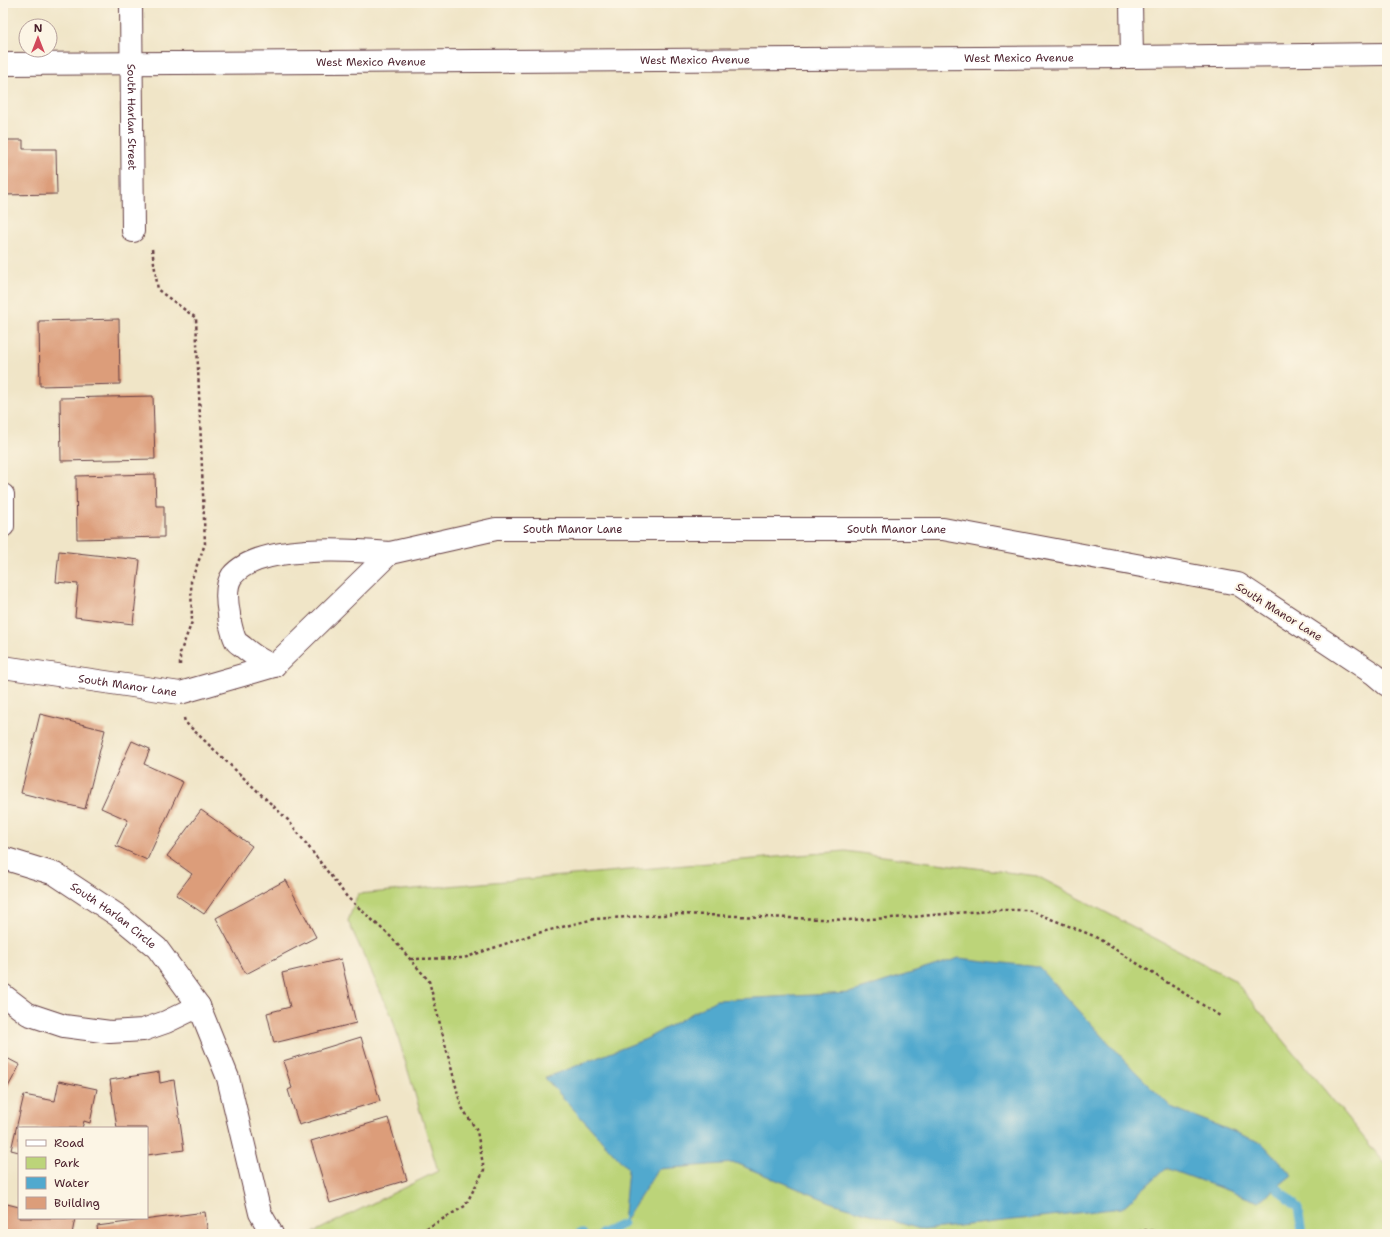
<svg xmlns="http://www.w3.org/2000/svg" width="1390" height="1237" font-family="'Shantell Sans',sans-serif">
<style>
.green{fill:#bcd479;stroke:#837a52}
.water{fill:#51a9ce;stroke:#4e647c}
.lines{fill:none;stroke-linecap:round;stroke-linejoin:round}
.stream{stroke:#51a9ce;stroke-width:9}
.building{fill:#dc9d7a}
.minor-casing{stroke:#633d42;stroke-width:24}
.path{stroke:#633d42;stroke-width:2.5;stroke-dasharray:3 3;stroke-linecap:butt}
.minor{stroke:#fff;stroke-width:22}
.labels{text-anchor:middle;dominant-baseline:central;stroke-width:4;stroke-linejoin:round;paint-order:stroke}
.street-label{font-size:11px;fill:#4a1f2b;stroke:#fcf5e5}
</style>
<rect width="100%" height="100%" fill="#fcf5e5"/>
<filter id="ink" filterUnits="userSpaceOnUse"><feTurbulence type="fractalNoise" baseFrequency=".025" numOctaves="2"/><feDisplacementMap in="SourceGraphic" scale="8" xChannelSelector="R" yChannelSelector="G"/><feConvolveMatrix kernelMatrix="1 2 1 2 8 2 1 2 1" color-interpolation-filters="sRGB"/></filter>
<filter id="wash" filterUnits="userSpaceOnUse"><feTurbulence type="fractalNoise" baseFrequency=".012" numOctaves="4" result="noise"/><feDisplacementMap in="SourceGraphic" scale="16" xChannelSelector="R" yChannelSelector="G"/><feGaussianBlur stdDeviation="0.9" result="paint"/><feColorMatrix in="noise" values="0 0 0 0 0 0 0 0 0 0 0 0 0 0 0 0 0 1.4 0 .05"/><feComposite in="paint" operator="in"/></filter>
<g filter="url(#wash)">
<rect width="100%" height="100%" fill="#f0e5c7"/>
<polygon class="green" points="845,851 1037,876 1234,980 1387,1166 1387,1234 310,1234 438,1171 392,1017 348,921 358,894"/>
<polygon class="water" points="959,958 1039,967 1133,1069 1171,1107 1262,1143 1292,1175 1259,1202 1166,1168 1122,1208 923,1230 833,1203 735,1163 658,1169 623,1224 628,1169 545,1078 646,1039 716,1000 849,993"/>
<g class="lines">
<g class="stream">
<polyline points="1274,1185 1298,1208 1302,1234"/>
<polyline points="579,1234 580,1233 583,1234"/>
<polyline points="601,1234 623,1224"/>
</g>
</g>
<g id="blocks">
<g class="building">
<polygon points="3,140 23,140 23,149 56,149 57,194 3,195"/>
<polygon points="119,319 120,384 40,386 39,321"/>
<polygon points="153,396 155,459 61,461 60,398"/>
<polygon points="155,474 156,506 164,506 164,537 77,539 76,476"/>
<polygon points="59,551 140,560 133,624 75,617 78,584 56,582"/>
<polygon points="40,714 105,730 85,809 21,793"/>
<polygon points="132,741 150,749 144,764 183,782 147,860 116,846 128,820 101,808"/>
<polygon points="201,810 252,846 204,914 176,895 192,874 167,856"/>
<polygon points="286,880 316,937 246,974 216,918"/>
<polygon points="341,959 356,1023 274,1043 267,1013 290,1007 282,973"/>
<polygon points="361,1037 380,1101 299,1125 288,1090 292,1088 283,1061"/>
<polygon points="3,1056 20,1065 3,1096"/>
<polygon points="159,1072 160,1083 174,1080 184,1150 147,1155 147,1128 117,1128 110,1080"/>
<polygon points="59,1081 97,1089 90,1123 84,1121 82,1128 19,1128 19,1152 11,1150 24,1095 55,1101"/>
<polygon points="388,1118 407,1180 330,1203 311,1141"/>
<polygon points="3,1203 19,1207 19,1218 75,1218 72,1234 3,1234"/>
<polygon points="205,1212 208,1234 98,1234 97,1226"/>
</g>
</g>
</g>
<g filter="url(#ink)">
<use href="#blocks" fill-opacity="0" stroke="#633d42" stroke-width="1"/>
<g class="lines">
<defs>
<g id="minor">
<path id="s1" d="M131,3L133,231"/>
<polyline points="1131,3 1132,57"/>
<path id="s2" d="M3,64L1132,57L1387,54"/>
<polyline points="3,495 3,526"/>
<path d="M274,666C260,660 254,656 243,647C241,645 237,643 236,641C233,636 229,620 229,614C227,603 225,586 232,576C259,543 352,550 390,553"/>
<path id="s3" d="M3,667L180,693L274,666L390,553L496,529H943L1238,584L1374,674L1387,685"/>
<path id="s4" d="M3,858L55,874L117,915L157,948L199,1006L228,1078L260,1213L272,1234"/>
<polyline points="3,995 28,1014 64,1026 110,1032 143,1030 166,1022 199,1006"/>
</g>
</defs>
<use href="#minor" class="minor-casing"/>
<g class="path">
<polyline points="152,249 158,290 196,318 205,544 191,581 192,622 180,653 180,665"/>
<polyline points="184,718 185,722 288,820 347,897 391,937 429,981 461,1106 477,1131 484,1170 465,1206 417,1234"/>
<polyline points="411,959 464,958 534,934 594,919 679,914 849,920 911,917 990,910 1028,910 1094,936 1220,1016"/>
<polyline points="1133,1234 1143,1230 1184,1234"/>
</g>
<use href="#minor" class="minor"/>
</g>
</g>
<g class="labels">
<g class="street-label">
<text stroke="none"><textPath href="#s2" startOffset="1016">West Mexico Avenue</textPath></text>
<text stroke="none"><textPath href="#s2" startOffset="692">West Mexico Avenue</textPath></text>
<text stroke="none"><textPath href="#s2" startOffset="368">West Mexico Avenue</textPath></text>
<text stroke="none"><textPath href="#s1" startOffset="114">South Harlan Street</textPath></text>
<text stroke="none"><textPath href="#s3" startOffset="624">South Manor Lane</textPath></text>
<text stroke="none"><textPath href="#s3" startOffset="948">South Manor Lane</textPath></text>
<text transform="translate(1279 612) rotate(32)">South Manor Lane</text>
<text stroke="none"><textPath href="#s3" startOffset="126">South Manor Lane</textPath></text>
<text stroke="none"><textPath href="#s4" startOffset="126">South Harlan Circle</textPath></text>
</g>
</g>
<rect width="1390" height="1237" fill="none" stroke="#fcf5e5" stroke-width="16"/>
<rect x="18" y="1127" width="130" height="92" fill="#fcf5e5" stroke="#b59f9b"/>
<rect x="26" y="1140" width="20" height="6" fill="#ffffff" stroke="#b59f9b"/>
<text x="54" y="1147" font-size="12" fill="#4a1f2b">Road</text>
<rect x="26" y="1157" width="20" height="12" fill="#bcd479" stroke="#b59f9b"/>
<text x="54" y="1167" font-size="12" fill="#4a1f2b">Park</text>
<rect x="26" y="1177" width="20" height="12" fill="#51a9ce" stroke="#b59f9b"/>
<text x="54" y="1187" font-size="12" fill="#4a1f2b">Water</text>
<rect x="26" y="1197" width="20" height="12" fill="#dc9d7a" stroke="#b59f9b"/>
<text x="54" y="1207" font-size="12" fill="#4a1f2b">Building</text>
<g transform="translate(38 38)"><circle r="19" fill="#fcf5e5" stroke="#b59f9b"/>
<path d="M0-3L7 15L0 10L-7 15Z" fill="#d1495b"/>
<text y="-6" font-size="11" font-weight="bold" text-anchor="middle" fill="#4a1f2b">N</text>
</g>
</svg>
